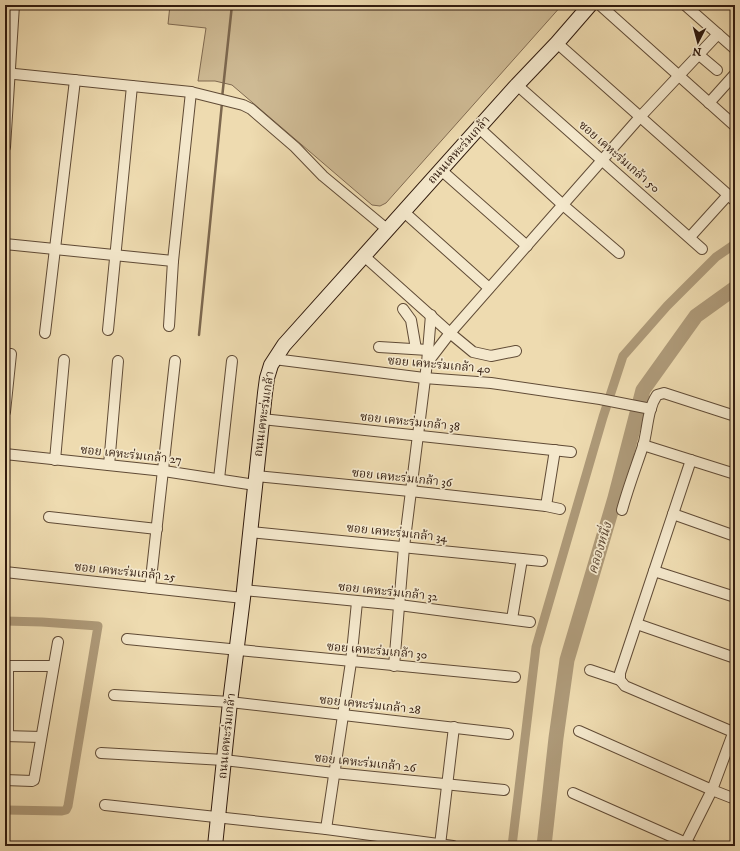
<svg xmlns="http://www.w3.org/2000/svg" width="740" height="851" font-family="'IM FELL DW Pica','Noto Serif Thai',serif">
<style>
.green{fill:#ceba94;stroke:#806a51}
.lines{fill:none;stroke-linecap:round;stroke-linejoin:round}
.stream{stroke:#7c674e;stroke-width:2.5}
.canal{stroke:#ae9a79;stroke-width:9}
.river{stroke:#ae9a79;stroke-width:15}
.street-casing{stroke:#604b36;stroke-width:12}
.secondary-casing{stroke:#311b0e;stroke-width:16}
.street{stroke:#f4e8cc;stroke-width:10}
.secondary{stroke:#f4e8cc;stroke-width:14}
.labels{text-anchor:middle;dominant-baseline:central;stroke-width:3.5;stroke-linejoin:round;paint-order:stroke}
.street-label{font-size:12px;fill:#311b0e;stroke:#f4e8cc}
.water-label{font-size:13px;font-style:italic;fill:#5d4733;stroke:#f4e8cc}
</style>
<rect width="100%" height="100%" fill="#eedbb0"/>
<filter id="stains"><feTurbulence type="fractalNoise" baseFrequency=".005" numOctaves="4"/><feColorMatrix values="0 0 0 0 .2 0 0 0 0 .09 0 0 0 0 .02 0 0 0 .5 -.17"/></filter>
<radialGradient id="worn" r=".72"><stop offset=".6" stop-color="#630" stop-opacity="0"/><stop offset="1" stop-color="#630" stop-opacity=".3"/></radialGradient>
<polygon class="green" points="170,5 562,5 386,203 380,206 372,205 232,85 215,81 198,81 206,28 168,24"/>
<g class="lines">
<g class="stream">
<polyline points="222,98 232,5"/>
<polyline points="199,335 222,103"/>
</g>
<g class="canal">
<polyline points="5,621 42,622 98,626 68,806 66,810 62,811 5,810"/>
<polyline points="512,846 536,647 603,417 623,356 667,306 716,257 735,244"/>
</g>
<polyline class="river" points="544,846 556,738 567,660 615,498 643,390 696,316 735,288"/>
<defs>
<g id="street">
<polyline points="600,5 735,126"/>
<polyline points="685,5 735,49"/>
<polyline points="557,43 735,201"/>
<polyline points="698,54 717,70"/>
<polyline points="5,73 191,92 243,105 251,109 295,147 323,176 388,230"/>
<polyline points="517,85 702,249"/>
<polyline points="709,103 735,74"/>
<polyline points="479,128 563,205 619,253"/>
<polyline points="5,147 14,5"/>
<polyline points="441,170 527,246"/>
<polyline points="404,212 489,288"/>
<polyline points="690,237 728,195"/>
<polyline points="5,244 173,261"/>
<polyline points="364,256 450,333 473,352 491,356 516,351"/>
<polyline points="403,309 411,320 416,349"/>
<polyline points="169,326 173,261 191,92"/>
<polyline points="108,330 132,86"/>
<polyline points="45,333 75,80"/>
<polyline points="379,347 428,350"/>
<polyline points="274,359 424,378 491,383 600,399 651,409"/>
<polyline points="427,363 450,333 640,117 718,34"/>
<polyline points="5,412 11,354"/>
<polyline points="262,419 571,452"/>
<polyline points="643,445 735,474"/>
<polyline points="555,450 546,506 560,509"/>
<polyline points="5,454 164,471 255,485"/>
<polyline points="55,460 64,360"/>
<polyline points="109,465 118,361"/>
<polyline points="256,476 410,491 546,506"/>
<polyline points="219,479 232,361"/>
<path d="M622,510C628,488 636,467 643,446C648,429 647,410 657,395L664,393L735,416"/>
<polyline points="673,514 735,536"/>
<polyline points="49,517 157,529"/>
<polyline points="250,532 542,561"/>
<polyline points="654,571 735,597"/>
<polyline points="5,572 243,598"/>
<polyline points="150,588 175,361"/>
<polyline points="244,590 399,605 530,622"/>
<polyline points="512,619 522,559"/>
<polyline points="637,624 735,658"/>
<polyline points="127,639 515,677"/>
<polyline points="5,666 53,666"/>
<polyline points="394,666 404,547 427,363 431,315"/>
<polyline points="590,670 620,680"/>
<polyline points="620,680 620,673 691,460"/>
<polyline points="620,680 625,686 733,732"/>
<polyline points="114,695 230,702 508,734"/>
<polyline points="579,731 712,790 735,799"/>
<polyline points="5,736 41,737"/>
<polyline points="8,736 8,666"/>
<polyline points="101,753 224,760 334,773 504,790"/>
<polyline points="5,780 32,781 34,780 58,642"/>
<polyline points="573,793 693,846"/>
<polyline points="105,805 326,829 453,846"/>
<polyline points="326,829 351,662 357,602"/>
<polyline points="440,845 454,727"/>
<polyline points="684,846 712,790 735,728"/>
</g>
<polyline id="secondary" points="215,846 230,702 244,590 265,393 267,378 271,365 284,345 517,85 557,43 590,5"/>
</defs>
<use href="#street" class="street-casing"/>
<use href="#secondary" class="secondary-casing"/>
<use href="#street" class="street"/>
<use href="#secondary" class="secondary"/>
</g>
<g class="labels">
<g class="street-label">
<text transform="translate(459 150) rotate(-48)">ถนนเคหะร่มเกล้า</text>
<text transform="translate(619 157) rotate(41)">ซอย เคหะร่มเกล้า 50</text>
<text transform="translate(439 365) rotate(5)">ซอย เคหะร่มเกล้า 40</text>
<text transform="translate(264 414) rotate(-82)">ถนนเคหะร่มเกล้า</text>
<text transform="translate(410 422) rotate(6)">ซอย เคหะร่มเกล้า 38</text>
<text transform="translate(131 455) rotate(6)">ซอย เคหะร่มเกล้า 27</text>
<text transform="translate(402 478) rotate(6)">ซอย เคหะร่มเกล้า 36</text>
<text transform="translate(397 533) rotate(6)">ซอย เคหะร่มเกล้า 34</text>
<text transform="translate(125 572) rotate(6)">ซอย เคหะร่มเกล้า 25</text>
<text transform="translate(388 592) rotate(6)">ซอย เคหะร่มเกล้า 32</text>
<text transform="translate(377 651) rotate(5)">ซอย เคหะร่มเกล้า 30</text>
<text transform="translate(370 705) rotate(6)">ซอย เคหะร่มเกล้า 28</text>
<text transform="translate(227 736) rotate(-84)">ถนนเคหะร่มเกล้า</text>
<text transform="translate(365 763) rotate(6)">ซอย เคหะร่มเกล้า 26</text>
</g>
<g class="water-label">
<text transform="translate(600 548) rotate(-73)">คลองหนึ่ง</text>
</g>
</g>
<rect width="740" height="851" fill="none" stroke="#eedbb0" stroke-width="20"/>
<rect x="6" y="6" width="728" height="839" fill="none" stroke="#311b0e" stroke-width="2"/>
<rect x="10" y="10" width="720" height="831" fill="none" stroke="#311b0e"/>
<g transform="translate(698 42) rotate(186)" stroke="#f4e8cc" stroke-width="3" paint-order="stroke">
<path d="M0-3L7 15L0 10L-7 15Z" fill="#311b0e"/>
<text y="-6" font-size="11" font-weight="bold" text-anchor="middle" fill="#311b0e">N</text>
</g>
<rect width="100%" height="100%" filter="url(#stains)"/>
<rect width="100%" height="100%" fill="url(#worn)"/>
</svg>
